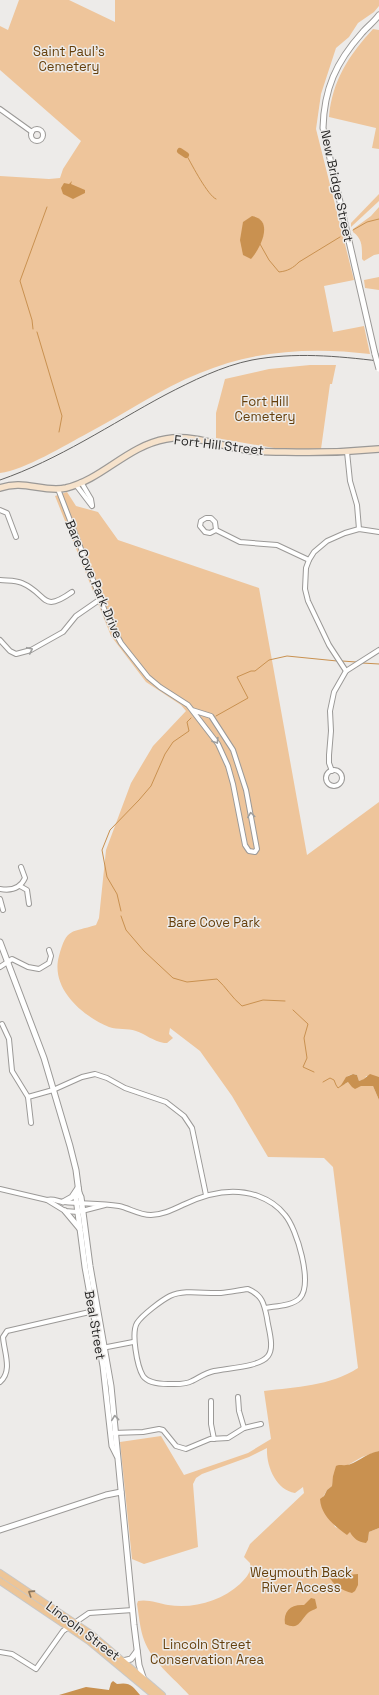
<svg xmlns="http://www.w3.org/2000/svg" width="379" height="1695" font-family="'Space Grotesk',sans-serif">
<style>
.green{fill:#eec59b}
.water{fill:#c99150}
.lines{fill:none;stroke-linecap:round;stroke-linejoin:round}
.stream{stroke:#c99150;stroke-width:1}
.river{stroke:#c99150;stroke-width:6}
.minor-casing{stroke:#9b9997;stroke-width:6}
.tertiary-casing{stroke:#9b9997;stroke-width:7}
.secondary-casing{stroke:#9b9997;stroke-width:8}
.primary-casing{stroke:#c7c7c7;stroke-width:8}
.minor{stroke:#fff;stroke-width:4}
.tertiary{stroke:#fff;stroke-width:5}
.secondary{stroke:#f6e2cb;stroke-width:5.5}
.primary{stroke:#edc597;stroke-width:6}
.rail{stroke:#636260;stroke-width:1}
.tertiary-bridge-casing{stroke:#9b9997;stroke-width:7;stroke-linecap:butt}
.tertiary-bridge{stroke:#fff;stroke-width:5}
.oneway{stroke:#9e9e9d}
.oneway2{stroke:#8a765e}
.labels{text-anchor:middle;dominant-baseline:central;stroke-width:3;stroke-linejoin:round;paint-order:stroke}
.park-label{font-size:13px;fill:#653f0b;stroke:#edebe9}
.street-label{font-size:13px;fill:#282726;stroke:#edebe9}
</style>
<rect width="100%" height="100%" fill="#edebe9"/>
<g class="green">
<path d="M19,0H69L115,22V0H379V6L374,12L358,23L349,37L336,48L321,94L316,129L354,280L324,286L333,332L364,326L370,354C312,347 255,350 200,373C160,389 126,413 88,433C65,445 25,470 0,473V176L49,179L60,178L63,169L81,141L0,70V26L8,30Z"/>
<path d="M373,29L379,30V149L372,148L376,128L329,117C332,81 349,55 373,29Z"/>
<polygon points="379,194 379,201 351,227 351,223"/>
<path d="M379,207V254L374,255L364,261L362,259C362,248 363,239 353,232V229L371,216Z"/>
<polygon points="379,277 379,290 365,288 364,280"/>
<polygon points="310,365 336,365 332,384 330,384 321,449 280,449 216,438 216,413 225,379 269,369"/>
<path d="M67,492L76,506L98,512L118,540L259,588L307,855L379,802V1077L366,1076L365,1079L359,1081L357,1075C351,1073 347,1076 344,1081L345,1084L348,1082L361,1086H373L379,1100V1451L362,1457L334,1473L332,1486L327,1490L323,1497L335,1527L350,1532L368,1540L369,1532L379,1528V1695H189C174,1678 152,1662 144,1640C140,1629 139,1616 137,1604L138,1601C147,1599 159,1603 168,1605C194,1609 221,1601 240,1584C246,1578 252,1572 250,1563L244,1557L250,1544L304,1493L303,1487L295,1493C276,1490 266,1466 267,1448L249,1457L202,1474L196,1478L193,1484L198,1547L144,1564L132,1559L120,1442L161,1436L184,1475L248,1453L271,1439L264,1391C296,1387 330,1386 358,1368L333,1167L324,1158L268,1157L232,1096L200,1051L170,1028L169,1034L173,1038L167,1043H164C153,1041 145,1034 136,1031C127,1028 118,1030 109,1027C82,1016 50,988 59,956C67,927 71,933 96,925L99,918L106,850L131,783L153,746L186,711L181,705L146,682L111,636L55,496Z"/>
</g>
<g class="water">
<polygon points="72,181 71,184 85,190 85,193 73,199 63,194 61,188 64,183 69,184"/>
<path d="M252,216C275,220 260,249 251,259L243,255L240,240L243,222Z"/>
<polygon points="353,1074 357,1075 359,1081 364,1079 370,1074 379,1077 379,1100 373,1086 361,1086 355,1089 352,1087 348,1082 340,1087 346,1077"/>
<path d="M379,1451V1528L369,1532L368,1540L366,1543C358,1542 353,1538 350,1532L347,1535C335,1526 321,1516 320,1499L324,1496L327,1490L332,1486L333,1476L336,1466C340,1464 342,1466 346,1465C355,1465 366,1453 379,1451Z"/>
<path d="M333,1570C345,1571 346,1576 358,1574V1585L355,1591L352,1593C343,1591 329,1583 329,1573Z"/>
<path d="M311,1598L315,1599L317,1608C314,1610 309,1611 306,1615C299,1623 298,1630 285,1624C283,1611 291,1604 304,1605Z"/>
<path d="M113,1681L117,1684C131,1682 132,1686 140,1695H59L86,1687L109,1690L111,1683Z"/>
</g>
<g class="lines">
<g class="stream">
<path d="M187,156C192,165 208,196 216,199"/>
<polyline points="353,230 367,222 379,219"/>
<path d="M260,244L269,260L279,272C288,271 293,268 299,262L340,237"/>
<polyline points="33,329 32,320 20,281 47,207"/>
<polyline points="37,332 62,416 59,432"/>
<polyline points="342,661 356,662"/>
<polyline points="362,663 379,664"/>
<polyline points="216,716 248,698 237,677 251,671 255,671 269,660 287,656 337,661"/>
<polyline points="121,911 117,894 107,877 102,850 110,830 139,800 151,786 165,754 173,742 189,731 187,722 191,718"/>
<path d="M121,916L126,930L144,951L173,978L187,982L217,979C226,987 232,998 242,1006L263,1000L285,1001"/>
<polyline points="293,1010 308,1024 304,1038 307,1058 303,1067 314,1072"/>
<polyline points="323,1082 330,1078 334,1080 336,1085 338,1088 342,1085"/>
</g>
<polyline class="river" points="180,151 186,155"/>
<defs>
<g id="minor">
<polyline points="0,109 32,132"/>
<circle cx="37" cy="135" r="6"/>
<polyline points="347,452 350,481 357,505 359,529"/>
<polyline points="81,482 91,499 92,505"/>
<polyline points="76,485 92,506"/>
<polyline points="58,489 108,619 121,643 148,677 160,687 188,705 218,744 228,766 233,784 245,845 249,851 255,852 257,849 246,790 233,750 211,716 192,710"/>
<polyline points="0,510 7,513 16,537"/>
<polyline points="216,530 210,533 205,532 200,526 201,521 206,518 211,518 215,522 216,530 240,542 277,545 309,560"/>
<path d="M0,580C7,581 15,580 22,583C48,594 41,614 72,592"/>
<polyline points="0,640 10,651 16,654 31,650 63,632 76,616 102,598"/>
<polyline points="346,671 329,645 308,601 305,589 306,568 309,560 314,552 327,541 345,533 359,529 379,532"/>
<circle cx="334" cy="778" r="8"/>
<polyline points="332,771 329,763 329,755 331,731 330,711 334,692 346,671 379,650"/>
<polyline points="20,886 27,890 29,904"/>
<path d="M0,889C11,891 20,889 25,878L21,867"/>
<polyline points="0,899 3,910"/>
<polyline points="0,967 12,959 28,967 39,969 49,963 51,956 49,950"/>
<polyline points="2,1024 9,1039 12,1071 28,1097 31,1123"/>
<polyline points="28,1097 53,1090 82,1077 95,1074 107,1078 125,1088 166,1102 184,1116 192,1128 206,1195"/>
<polyline points="0,1189 47,1200 65,1211 78,1212 105,1205"/>
<path d="M47,1200C54,1198 58,1202 64,1202C83,1204 100,1203 119,1206C129,1208 139,1215 151,1215C163,1215 174,1209 185,1204C208,1193 233,1187 258,1196C269,1200 278,1206 285,1215C297,1229 313,1283 300,1298C292,1306 276,1306 265,1308"/>
<path d="M248,1289C262,1295 264,1303 267,1318C268,1328 275,1347 268,1356C260,1367 228,1368 214,1371C205,1373 200,1377 192,1381C185,1385 176,1384 168,1384C160,1384 148,1383 143,1376C137,1366 131,1333 137,1323C142,1315 162,1300 170,1296C185,1289 205,1294 221,1293C231,1292 239,1290 248,1289Z"/>
<polyline points="102,1348 133,1342"/>
<path d="M0,1382C13,1371 4,1352 3,1337L7,1331L94,1311"/>
<polyline points="238,1397 239,1411 244,1428"/>
<polyline points="211,1401 211,1424 214,1439"/>
<polyline points="113,1433 143,1432 159,1429 163,1430 176,1446 186,1449 210,1439 228,1438 244,1428 261,1424"/>
<polyline points="0,1652 12,1654 36,1669 63,1631 89,1613 133,1610"/>
</g>
<g id="tertiary">
<path d="M375,354L323,128C324,89 336,62 362,33C367,27 374,22 379,15"/>
<polyline points="0,942 44,1058 70,1146 76,1170 79,1193 81,1197 90,1266 111,1386 134,1625 139,1665 143,1677"/>
<polyline points="79,1193 76,1198 85,1267 103,1366 112,1446 117,1456"/>
<polyline points="63,1202 72,1197 78,1188"/>
<polyline points="65,1211 80,1229"/>
<polyline points="0,1530 106,1495 121,1492"/>
<polyline points="123,1661 131,1659 137,1651"/>
</g>
<path id="secondary" d="M0,488C24,479 43,493 66,488C103,479 127,446 166,439C193,434 220,446 246,450C259,452 272,452 285,452C317,453 348,452 379,449"/>
<g id="primary">
<polyline points="0,1573 91,1634 162,1695"/>
<polyline points="0,1581 89,1641 154,1695"/>
</g>
</defs>
<use href="#minor" class="minor-casing"/>
<use href="#tertiary" class="tertiary-casing"/>
<use href="#secondary" class="secondary-casing"/>
<use href="#primary" class="primary-casing"/>
<use href="#minor" class="minor"/>
<use href="#tertiary" class="tertiary"/>
<use href="#secondary" class="secondary"/>
<use href="#primary" class="primary"/>
<path class="rail" d="M0,480C58,460 111,424 165,395C192,381 222,366 252,360C295,352 336,356 379,361"/>
<defs>
<polyline id="tertiary-bridge" points="375,354 379,369"/>
</defs>
<use href="#tertiary-bridge" class="tertiary-bridge-casing"/>
<use href="#tertiary-bridge" class="tertiary-bridge"/>
</g>
<defs><path id="oneway-chevron" d="M-2-3.5L2.5 0L-2 3.5" fill="none" stroke-width="1.6" stroke-linecap="round" stroke-linejoin="round"/></defs>
<g class="oneway">
<use href="#oneway-chevron" transform="translate(30 650) rotate(-25)"/>
<use href="#oneway-chevron" transform="translate(216 741) rotate(58)"/>
<use href="#oneway-chevron" transform="translate(251 815) rotate(-98)"/>
<use href="#oneway-chevron" transform="translate(115 1418) rotate(-96)"/>
</g>
<use class="oneway2" href="#oneway-chevron" transform="translate(31 1593) rotate(-147)"/>
<g class="labels">
<g class="park-label">
<text x="69" y="51">Saint Paul's<tspan x="69" dy="15">Cemetery</tspan></text>
<text x="265" y="401">Fort Hill<tspan x="265" dy="15">Cemetery</tspan></text>
<text x="214" y="922">Bare Cove Park</text>
<text x="301" y="1572">Weymouth Back<tspan x="301" dy="15">River Access</tspan></text>
<text x="207" y="1644">Lincoln Street<tspan x="207" dy="15">Conservation Area</tspan></text>
</g>
<g class="street-label">
<text transform="translate(337 186) rotate(78)">New Bridge Street</text>
<text transform="translate(219 445) rotate(7)">Fort Hill Street</text>
<text transform="translate(94 579) rotate(67)">Bare Cove Park Drive</text>
<text transform="translate(95 1325) rotate(80)">Beal Street</text>
<text transform="translate(83 1631) rotate(37)">Lincoln Street</text>
</g>
</g>
</svg>
